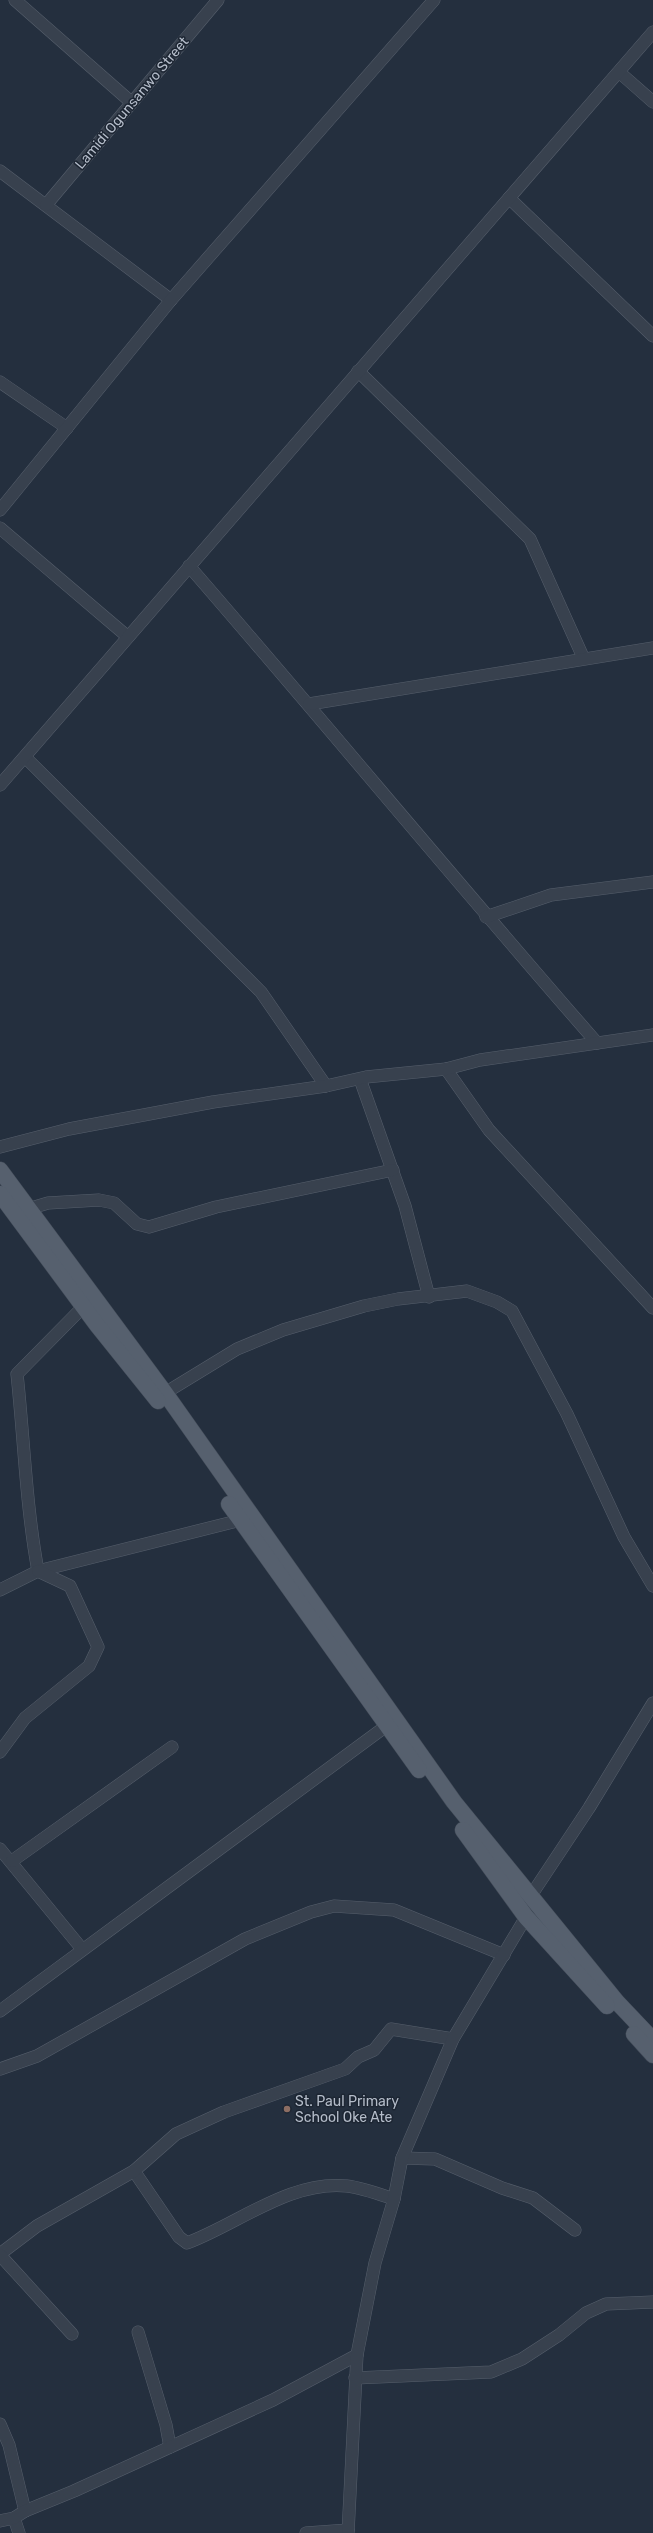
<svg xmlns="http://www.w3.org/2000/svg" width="653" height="2533" font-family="Rubik,sans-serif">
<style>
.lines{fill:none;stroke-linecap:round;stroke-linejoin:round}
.minor-casing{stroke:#565f6c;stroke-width:13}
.major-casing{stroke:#414a57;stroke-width:17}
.minor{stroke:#38414e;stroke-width:12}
.major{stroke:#56606e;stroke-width:16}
.education-dot{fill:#8d6e63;stroke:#1d2633;stroke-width:1.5}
.labels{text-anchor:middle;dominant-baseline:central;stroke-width:3;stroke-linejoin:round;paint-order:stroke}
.street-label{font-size:14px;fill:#b4bcc9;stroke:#1d2633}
.poi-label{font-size:14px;fill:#b4bcc9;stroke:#1d2633;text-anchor:start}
</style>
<rect width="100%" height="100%" fill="#242f3e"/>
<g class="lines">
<defs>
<g id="minor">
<polyline points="15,0 131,102"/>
<polyline points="619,72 653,102"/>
<polyline points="0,171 171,300"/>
<polyline points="509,198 653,336"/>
<polyline points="46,205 218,0"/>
<polyline points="358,371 530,539 583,657"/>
<polyline points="0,382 67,428"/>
<polyline points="0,510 171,300 434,0"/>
<polyline points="0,528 128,637"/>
<path d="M189,566C326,724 459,885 597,1043"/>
<polyline points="309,704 653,648"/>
<polyline points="25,757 261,992 326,1086"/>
<polyline points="0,785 653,32"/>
<polyline points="486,917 551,895 653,882"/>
<polyline points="446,1069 489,1130 653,1308"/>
<polyline points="360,1079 405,1206 429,1297"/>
<polyline points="0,1147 69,1129 213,1102 326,1086 366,1077 446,1069 480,1060 653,1035"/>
<polyline points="28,1209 48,1203 99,1200 114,1203 137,1224 149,1227 216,1207 393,1170"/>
<polyline points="165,1393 237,1349 283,1330 364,1306 398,1299 467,1291 497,1302 512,1311 567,1414 624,1537 653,1586"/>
<path d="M38,1571C26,1506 24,1439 17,1374L83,1307"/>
<polyline points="0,1590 38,1571 241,1520"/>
<polyline points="0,1752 25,1718 89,1666 98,1647 70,1586 38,1571"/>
<polyline points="0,1849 82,1949"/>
<polyline points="12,1861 172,1747"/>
<polyline points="530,1897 589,1808 653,1703"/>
<polyline points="0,2011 393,1721"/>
<polyline points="0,2069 37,2056 245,1939 311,1912 334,1906 394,1910 504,1955"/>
<polyline points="402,2158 435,2159 502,2188 533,2198 575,2230"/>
<path d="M134,2171L179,2237L187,2243C238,2224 290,2180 347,2186C363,2188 379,2194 394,2199"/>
<polyline points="0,2254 37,2226 134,2171 176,2134 224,2112 345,2069 358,2057 374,2050 391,2029 453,2039"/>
<polyline points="0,2255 72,2334"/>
<polyline points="138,2332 166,2425 170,2447"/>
<polyline points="355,2378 491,2372 522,2359 559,2335 586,2313 606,2304 653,2302"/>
<polyline points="0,2424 9,2445 25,2511"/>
<polyline points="14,2518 19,2533"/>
<polyline points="0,2521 14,2518 25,2511 74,2491 273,2400 357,2355"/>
<polyline points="306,2533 348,2530"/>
<polyline points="348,2533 357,2355 375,2263 394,2199 402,2158 453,2039 526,1917"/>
</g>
<g id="major">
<polyline points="0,1170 165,1393 454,1802 617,2002 653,2040"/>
<polyline points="0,1194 97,1325 158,1401"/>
<polyline points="229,1504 419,1770"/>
<polyline points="463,1830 526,1917 607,2006"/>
<polyline points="634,2034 653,2055"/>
</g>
</defs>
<use href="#minor" class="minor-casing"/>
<use href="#major" class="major-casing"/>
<use href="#minor" class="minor"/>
<use href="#major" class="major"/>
</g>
<circle class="education-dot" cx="287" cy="2109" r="4"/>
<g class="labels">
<g class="street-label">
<text transform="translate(132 103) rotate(-50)">Lamidi Ogunsanwo Street</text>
</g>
<g class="poi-label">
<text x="295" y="2101">St. Paul Primary<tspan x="295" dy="16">School Oke Ate</tspan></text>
</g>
</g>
</svg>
